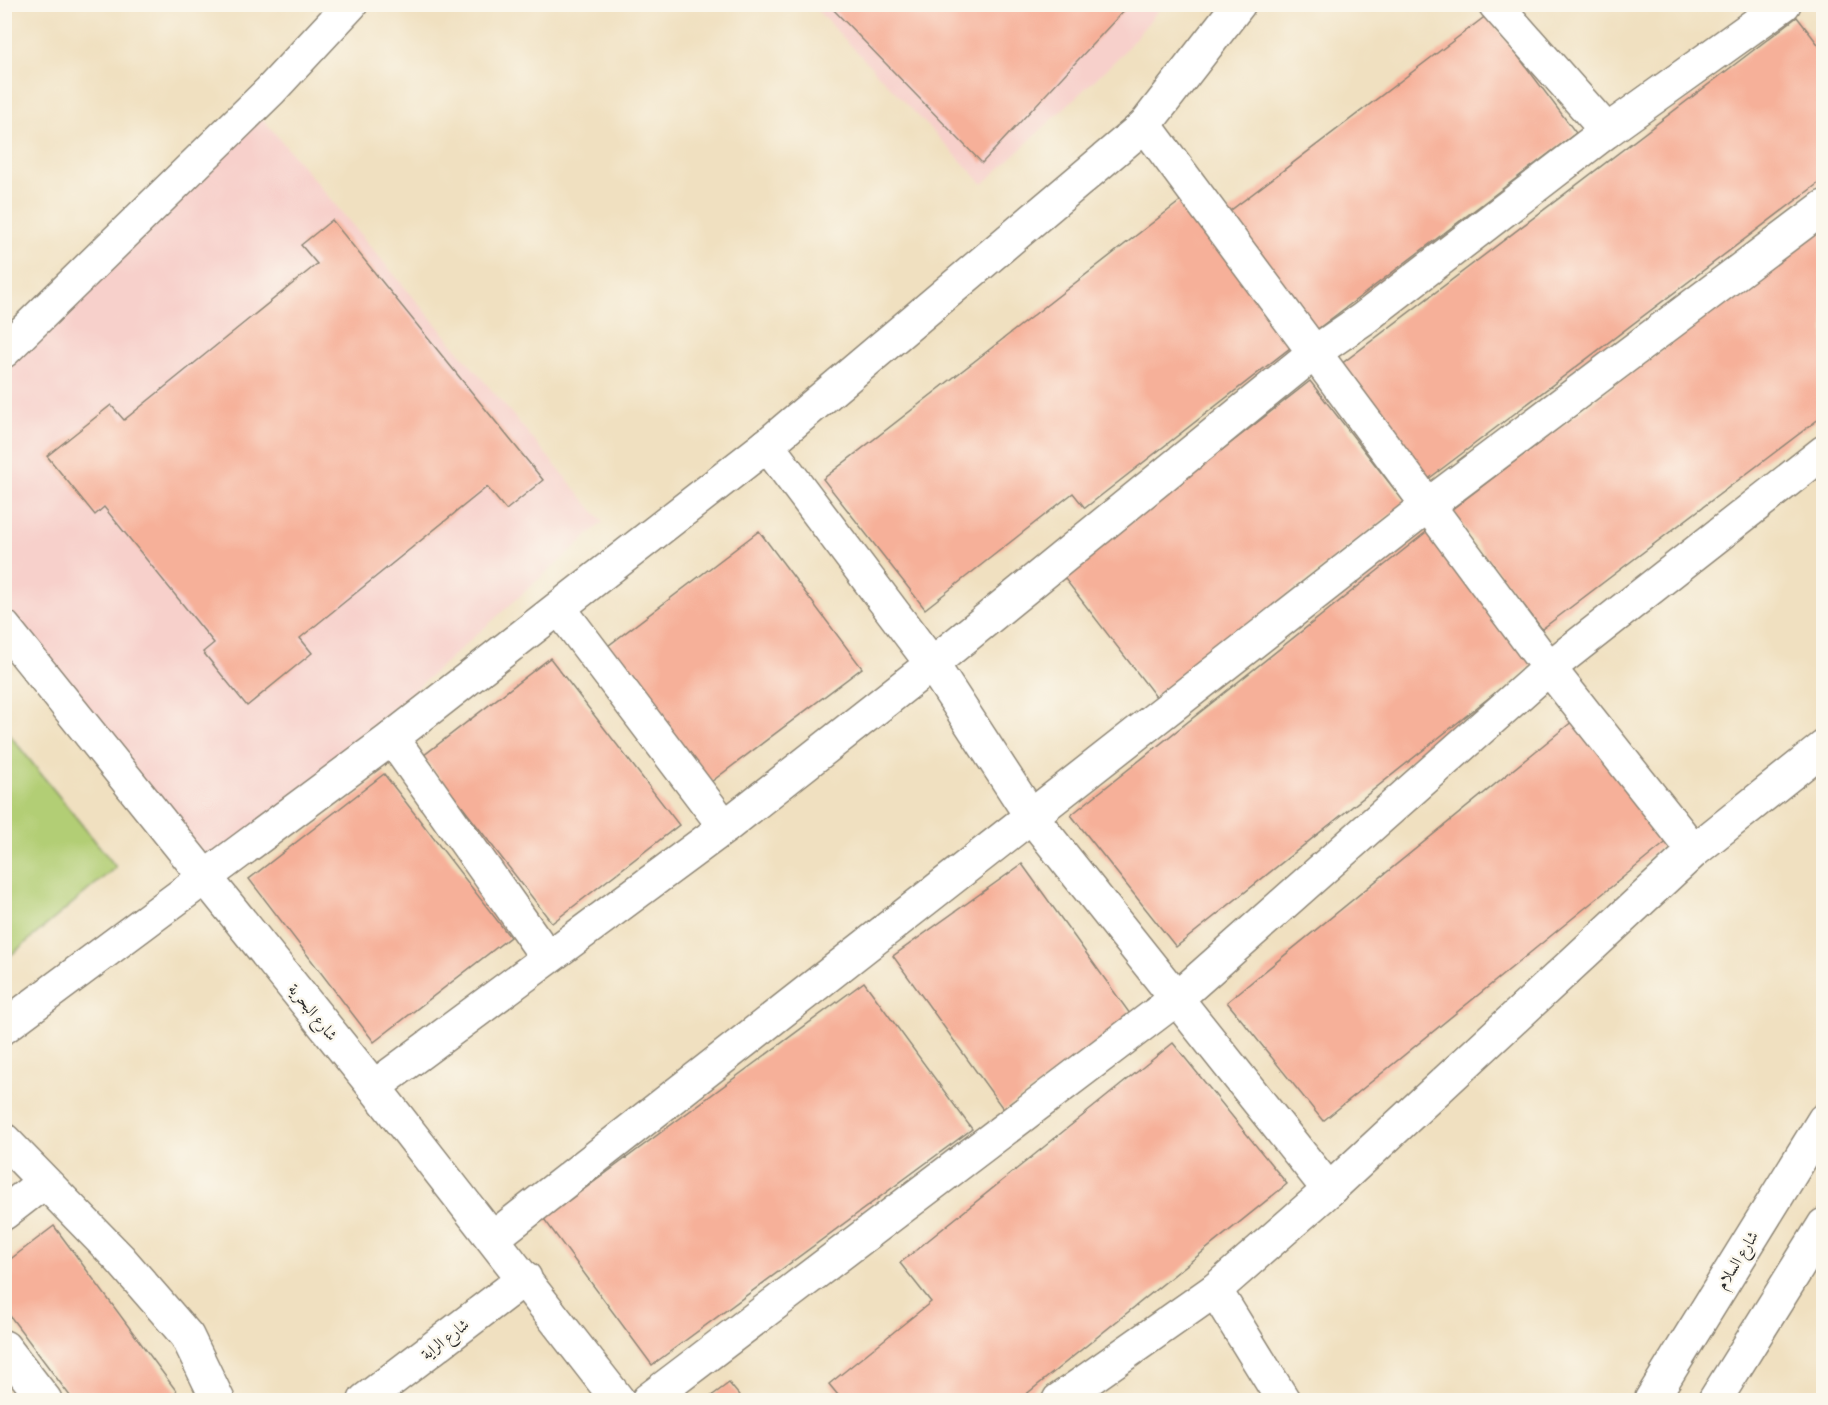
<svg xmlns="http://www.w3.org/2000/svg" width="1828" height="1405" font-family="'IM FELL Great Primer',Amiri,serif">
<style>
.built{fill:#f7d0cb}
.green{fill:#b2ce74;stroke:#6e7c50;stroke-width:1.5}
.building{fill:#f6b099}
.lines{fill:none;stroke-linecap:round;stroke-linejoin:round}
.minor-casing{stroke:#8e8676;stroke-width:36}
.secondary-casing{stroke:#8e8676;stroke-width:36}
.minor{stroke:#fff;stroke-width:33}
.secondary{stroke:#fff;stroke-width:33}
.labels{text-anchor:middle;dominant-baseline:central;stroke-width:5;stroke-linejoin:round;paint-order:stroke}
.street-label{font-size:16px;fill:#2b2b2b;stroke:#fbf7ec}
</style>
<rect width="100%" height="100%" fill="#fbf7ec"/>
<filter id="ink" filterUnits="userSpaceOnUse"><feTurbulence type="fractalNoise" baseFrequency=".0167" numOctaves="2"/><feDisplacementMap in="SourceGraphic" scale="12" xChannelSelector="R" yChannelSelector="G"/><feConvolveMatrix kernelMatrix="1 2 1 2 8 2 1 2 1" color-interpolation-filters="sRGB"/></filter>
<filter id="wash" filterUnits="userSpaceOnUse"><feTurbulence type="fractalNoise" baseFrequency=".008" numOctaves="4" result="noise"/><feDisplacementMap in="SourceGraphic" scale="24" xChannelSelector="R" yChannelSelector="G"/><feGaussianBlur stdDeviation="1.35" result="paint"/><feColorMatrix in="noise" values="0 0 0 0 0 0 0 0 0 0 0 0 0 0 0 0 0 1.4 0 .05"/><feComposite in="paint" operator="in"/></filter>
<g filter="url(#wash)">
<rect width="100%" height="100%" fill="#f0e0c0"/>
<g class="built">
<polygon points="812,5 1163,5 1120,56 983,184"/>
<polygon points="251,105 603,522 207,875 5,625 5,351"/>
</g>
<polygon class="green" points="4,728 116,867 5,960 4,960"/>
<g id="blocks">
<g class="building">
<polygon points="828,4 1130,4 982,163"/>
<polygon points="1487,15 1576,133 1315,331 1226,214"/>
<polygon points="1797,17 1824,52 1824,179 1427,480 1340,365"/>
<polygon points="1183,199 1295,344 1085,508 1073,493 925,609 823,479"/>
<polygon points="332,220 543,480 506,510 487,487 300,638 312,653 247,706 203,652 214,643 104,507 95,515 47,456 111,405 124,420 317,264 301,245"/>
<polygon points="1819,230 1824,236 1824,415 1542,629 1451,510"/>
<polygon points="1310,381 1405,503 1156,697 1062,575"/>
<polygon points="1430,529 1535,661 1176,947 1071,815"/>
<polygon points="759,531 862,668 707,785 604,649"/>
<polygon points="550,658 679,825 552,923 423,756"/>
<polygon points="1579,716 1675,835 1323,1121 1227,1002"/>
<polygon points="384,774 510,937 374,1042 249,879"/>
<polygon points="1022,864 1133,1018 1004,1110 893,956"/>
<polygon points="864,982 972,1129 652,1365 544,1219"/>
<polygon points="1173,1043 1287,1184 1019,1400 842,1400 829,1384 931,1302 900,1263"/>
<polygon points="54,1226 183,1400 73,1400 4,1308 4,1264"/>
<polygon points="729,1383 743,1400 706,1400"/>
</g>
</g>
</g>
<g filter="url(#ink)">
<use href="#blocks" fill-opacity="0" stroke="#8e8676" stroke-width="1.5"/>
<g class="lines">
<defs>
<g id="minor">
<polyline points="1495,4 1607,131"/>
<polyline points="1145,125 1549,668 1694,851"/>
<polyline points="4,351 270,91 351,4"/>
<polyline points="767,445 932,664 1031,816 1329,1190"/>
<polyline points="559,608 725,827"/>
<polyline points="4,627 374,1087 618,1400"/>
<polyline points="392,738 547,957"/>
<polyline points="4,1027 392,738 767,445 1145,125 1239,4"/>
<polyline points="374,1087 725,827 932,664 1315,352 1363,319 1607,131 1784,4"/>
<polyline points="4,1140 120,1259 187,1336 218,1400"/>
<polyline points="4,1213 44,1182"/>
<polyline points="493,1238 1428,505 1824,207"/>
<polyline points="1215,1290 1283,1400"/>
<polyline points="4,1347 45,1400"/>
<polyline points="365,1400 525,1278"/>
<polyline points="648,1400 1176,999 1549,668 1824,452"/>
<polyline points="1059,1400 1215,1290 1329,1190 1694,851 1824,747"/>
</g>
<g id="secondary">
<polyline points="1651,1400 1824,1120"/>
<polyline points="1715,1400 1824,1225"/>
</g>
</defs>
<use href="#minor" class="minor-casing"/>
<use href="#secondary" class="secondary-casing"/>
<use href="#minor" class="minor"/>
<use href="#secondary" class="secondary"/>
</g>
</g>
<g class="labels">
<g class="street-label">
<text transform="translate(313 1012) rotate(51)">شارع البحرية</text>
<text transform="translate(1737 1260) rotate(-58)">شارع السلام</text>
<text transform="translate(445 1339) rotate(-38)">شارع الراية</text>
</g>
</g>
<rect width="1828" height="1405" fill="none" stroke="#fbf7ec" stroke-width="24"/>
</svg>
